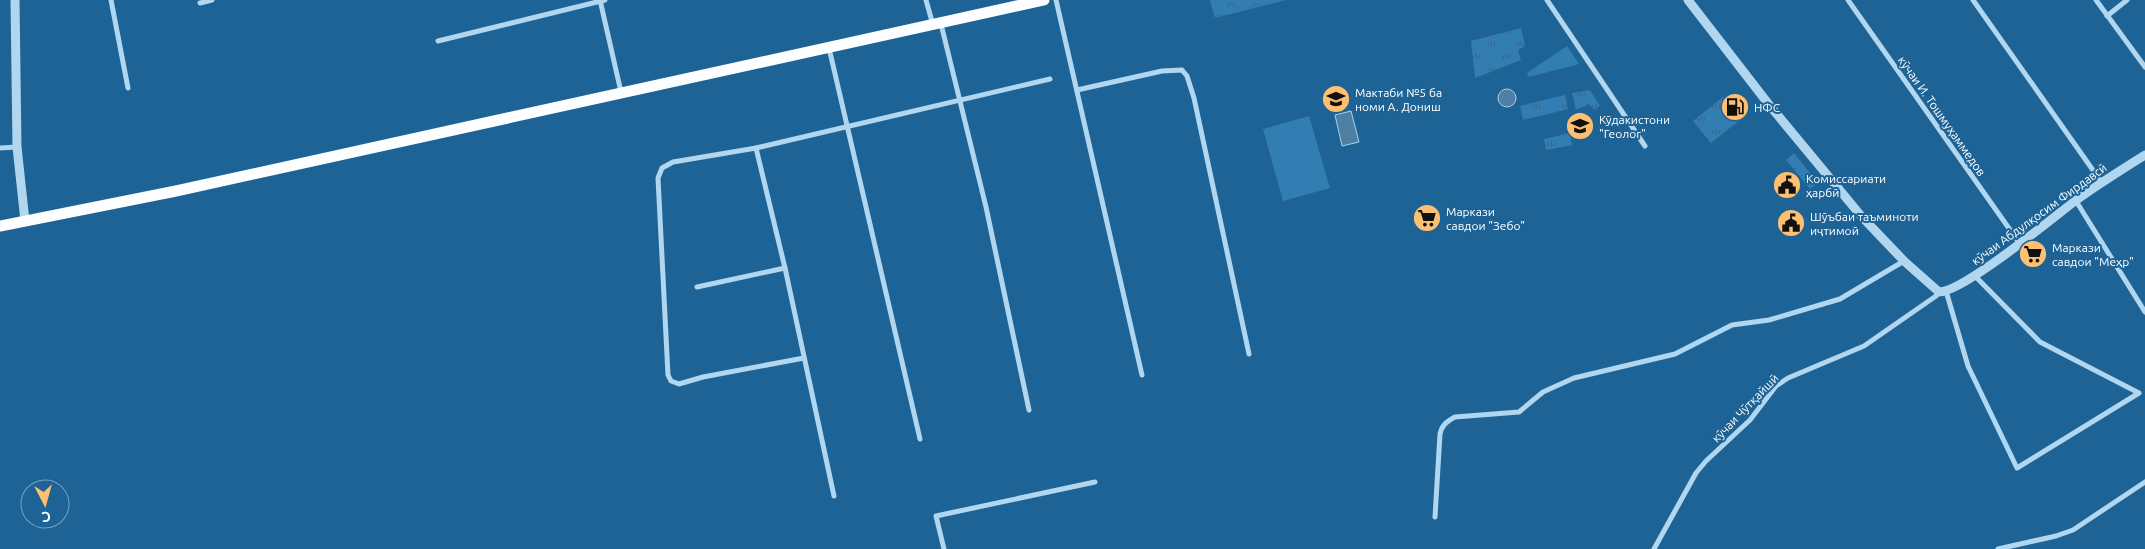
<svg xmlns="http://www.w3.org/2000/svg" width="2145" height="549" font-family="Ubuntu,sans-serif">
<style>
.grass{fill:url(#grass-tufts)}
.forest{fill:url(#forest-crowns)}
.garden{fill:#327eb3}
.water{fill:#4f7fa2;stroke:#a5d3f0}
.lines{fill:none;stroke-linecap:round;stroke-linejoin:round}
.minor{stroke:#b1d6ef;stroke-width:5}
.tertiary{stroke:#b1d6ef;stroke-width:9}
.trunk{stroke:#fcfeff;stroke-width:11}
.labels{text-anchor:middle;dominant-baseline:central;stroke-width:4;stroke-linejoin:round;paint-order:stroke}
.poi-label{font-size:12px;fill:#fff;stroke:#1e6395;text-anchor:start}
.street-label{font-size:12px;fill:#fff;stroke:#1e6395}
</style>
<defs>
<pattern id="grass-tufts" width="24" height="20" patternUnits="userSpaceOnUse" patternTransform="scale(1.25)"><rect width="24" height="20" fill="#327eb3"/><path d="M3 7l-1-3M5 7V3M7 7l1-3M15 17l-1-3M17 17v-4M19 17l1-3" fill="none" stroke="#3e6885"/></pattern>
<pattern id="forest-crowns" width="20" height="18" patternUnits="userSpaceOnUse" patternTransform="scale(1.25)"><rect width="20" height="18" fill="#327eb3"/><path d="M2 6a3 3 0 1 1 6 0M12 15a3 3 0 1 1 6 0" fill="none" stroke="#3e6885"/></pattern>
</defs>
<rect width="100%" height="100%" fill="#1e6395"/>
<g class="grass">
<polygon points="1521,28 1525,46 1518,50 1521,60 1475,78 1471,41"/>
<polygon points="1590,90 1600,106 1594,110 1589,104 1576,110 1572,93"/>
<polygon points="1565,95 1568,109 1523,120 1520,106"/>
<polygon points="1723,97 1741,119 1711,143 1693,121"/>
<polygon points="1570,133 1572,145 1546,150 1544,139"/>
<polygon points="1794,153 1818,183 1810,189 1786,160"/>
</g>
<polygon class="forest" points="1210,0 1286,0 1215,18"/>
<g class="garden">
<polygon points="1567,46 1579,64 1529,77 1527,73"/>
<polygon points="1309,116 1330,188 1283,201 1263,129"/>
</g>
<g class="water">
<circle cx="1507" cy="98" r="9"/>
<polygon points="1351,111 1359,142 1342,146 1335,115"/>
</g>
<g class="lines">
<g class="minor">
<polyline points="111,0 128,88"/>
<polyline points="600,0 621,92"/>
<polyline points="926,0 933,25"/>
<polyline points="1056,0 1142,375"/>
<polyline points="1547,0 1645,146"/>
<polyline points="1848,0 2020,244"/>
<polyline points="1973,0 2102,183"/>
<polyline points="2096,0 2145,67"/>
<polyline points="200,3 212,0"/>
<polyline points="2107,16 2127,0"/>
<polyline points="941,24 986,207 1029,410"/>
<polyline points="438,41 605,0"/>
<polyline points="829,48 920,439"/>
<polyline points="1077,90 1162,71 1182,70 1187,76 1194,98 1249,354"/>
<polyline points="0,148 17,147"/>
<polyline points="756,148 785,268 834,496"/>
<polyline points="2076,201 2145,312"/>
<polyline points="697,287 785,268"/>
<polyline points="1946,291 1968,366 2017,468 2139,393 2040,342 1974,275"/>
<polyline points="804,358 703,377 679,384 671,381 668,375 658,178 662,168 673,162 756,148 1050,79"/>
<path d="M1435,517L1440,434C1442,425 1446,422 1455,417L1519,412L1543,392L1574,378L1675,354L1732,325L1769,320L1840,299L1904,261"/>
<polyline points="944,549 936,516 1095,482"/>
<polyline points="1654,549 1696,473 1706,461 1750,420 1776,386 1788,378 1864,346 1936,296 1939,292"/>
<polyline points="1998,549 2056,536 2073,530 2145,482"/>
</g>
<g class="tertiary">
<polyline points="15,0 17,147 25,221"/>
<path d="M1688,0L1770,106L1862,217L1904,261L1939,292C1963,292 2051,219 2075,201C2097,185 2121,170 2145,155"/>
</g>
<polyline class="trunk" points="0,226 176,191 1044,0"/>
</g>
<defs>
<symbol id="school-disc" viewBox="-11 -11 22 22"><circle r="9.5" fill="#fdc071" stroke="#1e6395"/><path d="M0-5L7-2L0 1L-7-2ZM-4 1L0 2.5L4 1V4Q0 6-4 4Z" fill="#111"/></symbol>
<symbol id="fuel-disc" viewBox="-11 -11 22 22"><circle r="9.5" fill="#fdc071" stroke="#1e6395"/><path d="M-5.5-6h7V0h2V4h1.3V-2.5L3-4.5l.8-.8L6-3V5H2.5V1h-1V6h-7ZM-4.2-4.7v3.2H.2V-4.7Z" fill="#111"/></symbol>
<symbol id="civic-disc" viewBox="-11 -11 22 22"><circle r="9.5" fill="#fdc071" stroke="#1e6395"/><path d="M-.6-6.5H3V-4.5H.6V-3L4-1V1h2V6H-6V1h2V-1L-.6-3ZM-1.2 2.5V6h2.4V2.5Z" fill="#111"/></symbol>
<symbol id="supermarket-disc" viewBox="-11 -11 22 22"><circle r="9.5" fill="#fdc071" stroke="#1e6395"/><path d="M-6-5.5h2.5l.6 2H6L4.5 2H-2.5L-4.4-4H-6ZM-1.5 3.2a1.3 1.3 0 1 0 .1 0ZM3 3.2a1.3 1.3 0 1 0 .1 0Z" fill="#111"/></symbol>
</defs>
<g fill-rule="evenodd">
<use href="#school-disc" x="1320" y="83" width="32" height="32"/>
<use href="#fuel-disc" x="1719" y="91" width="32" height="32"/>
<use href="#school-disc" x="1564" y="110" width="32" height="32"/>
<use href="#civic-disc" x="1771" y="169" width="32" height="32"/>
<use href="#supermarket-disc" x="1411" y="202" width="32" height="32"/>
<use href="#civic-disc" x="1775" y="207" width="32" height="32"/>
<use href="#supermarket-disc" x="2017" y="238" width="32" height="32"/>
</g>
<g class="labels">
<g class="poi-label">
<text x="1355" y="92">Мактаби №5 ба<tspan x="1355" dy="14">номи А. Дониш</tspan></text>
<text x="1754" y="107">НФС</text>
<text x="1599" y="119">Кӯдакистони<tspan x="1599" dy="14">"Геолог"</tspan></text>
<text x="1806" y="178">Комиссариати<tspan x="1806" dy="14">ҳарбӣ</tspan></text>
<text x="1446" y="211">Маркази<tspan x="1446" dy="14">савдои "Зебо"</tspan></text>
<text x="1810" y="216">Шӯъбаи таъминоти<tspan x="1810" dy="14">иҷтимоӣ</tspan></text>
<text x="2052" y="247">Маркази<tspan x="2052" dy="14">савдои "Меҳр"</tspan></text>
</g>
<g class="street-label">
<text transform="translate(1942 116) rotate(55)">кӯчаи И. Тошмуҳаммедов</text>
<text transform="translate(2039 214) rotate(-36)">кӯчаи Абдулқосим Фирдавсӣ</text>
<text transform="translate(1745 408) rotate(-46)">кӯчаи Чӯтқайшӣ</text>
</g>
</g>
<g transform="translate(45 504) rotate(174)"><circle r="24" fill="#1e6395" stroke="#78a1bf"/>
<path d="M0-4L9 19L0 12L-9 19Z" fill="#fdc071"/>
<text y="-8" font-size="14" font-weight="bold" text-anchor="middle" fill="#ffffff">С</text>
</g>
</svg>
